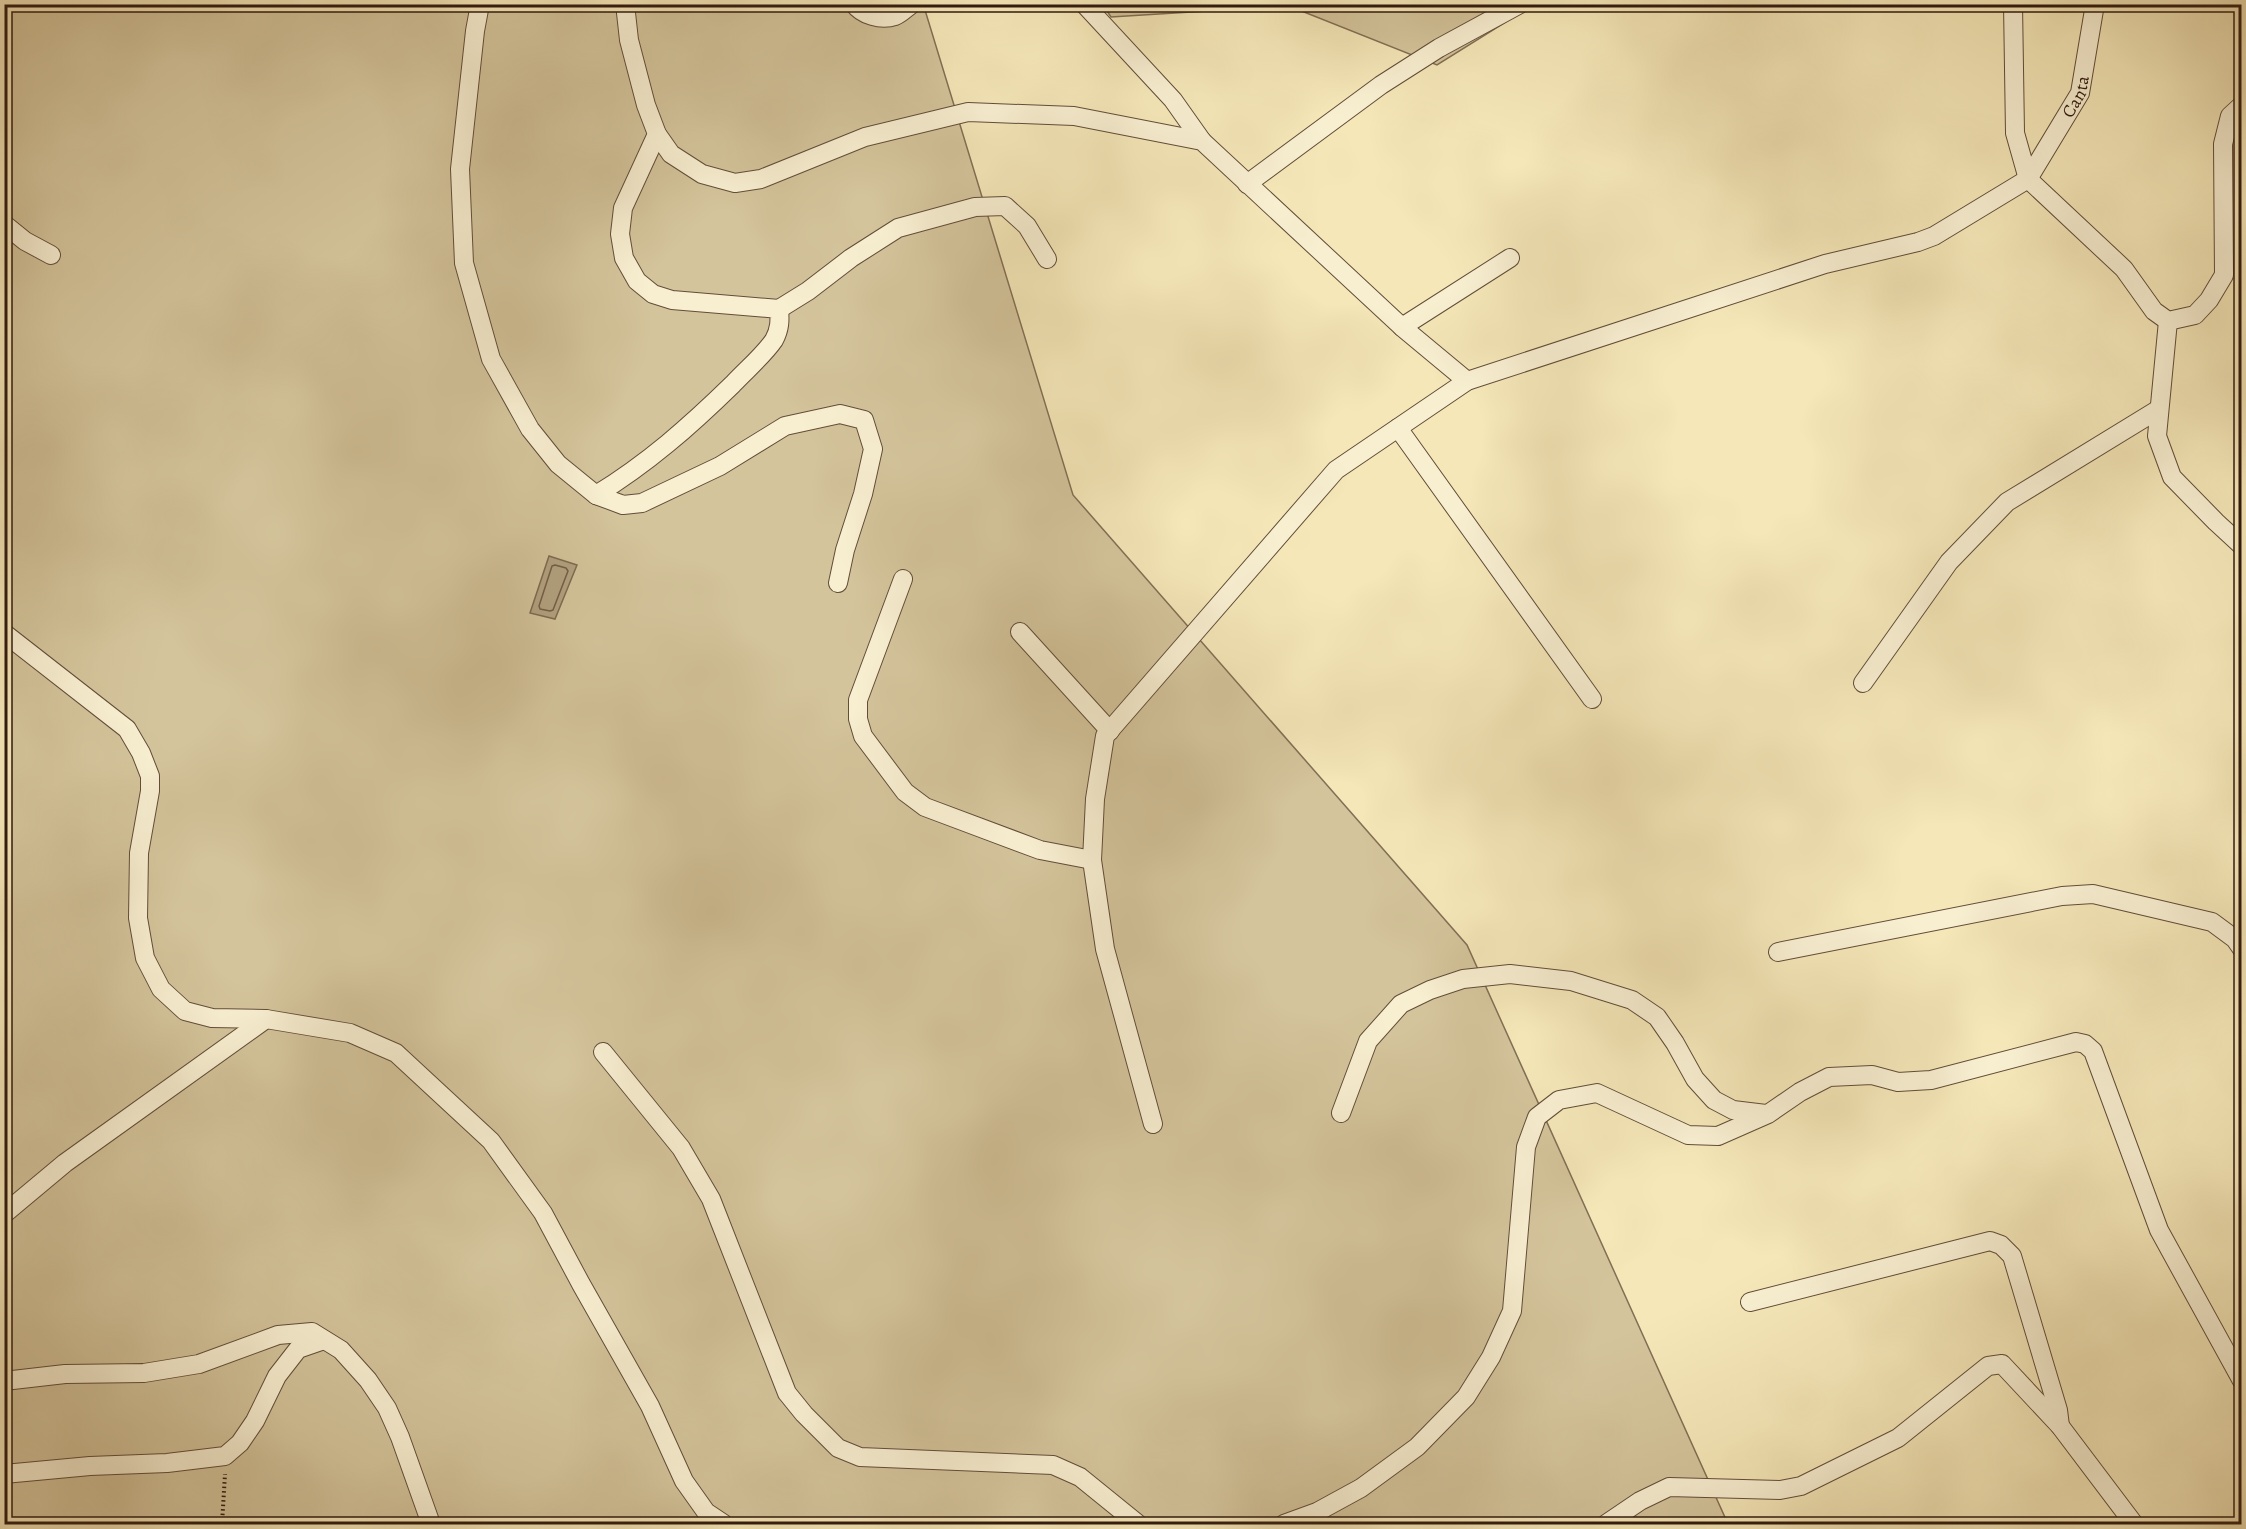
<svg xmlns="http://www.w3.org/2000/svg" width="2246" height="1529" font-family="Alegreya,serif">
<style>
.green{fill:#d4c49b;stroke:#826f55;stroke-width:1.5}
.water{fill:#b2a17f;stroke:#7e6b52;stroke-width:1.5}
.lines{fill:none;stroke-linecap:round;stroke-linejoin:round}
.shore{stroke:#725e47;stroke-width:1.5}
.street-casing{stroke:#624d39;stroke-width:20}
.path{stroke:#311a0f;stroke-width:4;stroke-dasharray:1.5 3;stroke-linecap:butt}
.street{stroke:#f8efd1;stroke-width:18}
.labels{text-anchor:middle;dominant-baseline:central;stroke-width:5;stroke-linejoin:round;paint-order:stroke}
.street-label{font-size:18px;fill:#311a0f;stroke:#f8efd1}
</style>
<rect width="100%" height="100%" fill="#f5e7b8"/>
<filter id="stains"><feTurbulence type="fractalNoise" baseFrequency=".00333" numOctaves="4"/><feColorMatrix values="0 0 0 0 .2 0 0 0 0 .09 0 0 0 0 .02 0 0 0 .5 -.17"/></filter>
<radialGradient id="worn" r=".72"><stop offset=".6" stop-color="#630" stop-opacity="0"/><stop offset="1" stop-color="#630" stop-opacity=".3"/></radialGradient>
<g class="green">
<polygon points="910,4 925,10 1073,495 1467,945 1728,1524 5,1524 5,5"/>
<polygon points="1103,5 1533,5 1437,65 1289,6 1111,17"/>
</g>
<polygon class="water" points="549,556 577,565 555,619 530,613"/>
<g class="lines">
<polygon class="shore" points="555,565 566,568 568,571 553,610 550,611 540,609 539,606 552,566"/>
<defs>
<g id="street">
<path d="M480,4L475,31L460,169L464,263L491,359L530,429L558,464L596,495C648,463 689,427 733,384C746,370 763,356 774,340C780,329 780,320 779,309L672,300L653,294L637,281L624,258L620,234L623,208L657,134"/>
<polyline points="625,4 629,40 646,105 657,134 671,154 702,174 735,183 761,179 865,137 968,112 1074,116 1202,141 1402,327 1467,381"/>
<path d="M854,4C862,15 881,21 895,16C901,14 906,8 912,4"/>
<polyline points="1084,4 1173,100 1202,141"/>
<polyline points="2013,4 2015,133 2028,179 2124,269 2154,311 2168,321 2195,315 2209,300 2224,275 2223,144 2230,116 2242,105"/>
<polyline points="1247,184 1381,85 1439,48 1520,4"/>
<polyline points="4,224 25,241 51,255"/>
<polyline points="779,309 808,291 851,258 898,228 975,207 1005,206 1027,226 1047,259"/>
<polyline points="2168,321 2157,436 2172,477 2216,522 2242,546"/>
<polyline points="1402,327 1510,258"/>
<polyline points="1398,428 1592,699"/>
<polyline points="596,495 623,505 642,503 720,466 785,426 840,414 864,420 873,449 863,494 845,550 838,583"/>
<polyline points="903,579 858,700 858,719 863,736 905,792 925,807 1040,850 1092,860"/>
<polyline points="1020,632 1110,731"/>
<polyline points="4,633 127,729 141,753 150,776 150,791 139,853 138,918 145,958 161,989 185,1011 212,1018 266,1019 350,1033 396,1053 491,1141 543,1213 581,1284 650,1406 684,1481 706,1512 724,1524"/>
<polyline points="1863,683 1949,562 2007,502 2159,409"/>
<polyline points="1778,952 2062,896 2093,894 2212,922 2235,939 2242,949"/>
<polyline points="603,1052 681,1148 711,1199 787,1393 804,1414 838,1448 860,1457 1053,1465 1080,1477 1138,1524"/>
<polyline points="1341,1113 1368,1041 1401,1004 1430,990 1463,979 1510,974 1571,981 1632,1000 1657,1017 1675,1043 1695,1079 1714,1100 1733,1110 1766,1114"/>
<path id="s1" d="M1153,1124L1105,949L1092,860L1095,799L1105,736L1336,470L1467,381L1825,264L1918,242L1934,236L2028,179L2080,93L2095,4"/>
<polyline points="4,1214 65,1163 266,1019"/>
<polyline points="1750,1302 1990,1241 2001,1245 2012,1256 2058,1410 2060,1426"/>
<polyline points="4,1381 65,1374 144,1373 199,1364 278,1335 312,1332 341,1350 368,1380 387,1408 400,1437 431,1524"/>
<polyline points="4,1474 90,1466 167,1463 225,1456 240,1443 255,1421 277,1376 298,1349 324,1340"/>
<polyline points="1284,1524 1317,1512 1361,1488 1417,1447 1466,1397 1491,1357 1512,1311 1526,1147 1537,1117 1559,1100 1597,1093 1688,1135 1718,1136 1768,1114 1800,1092 1829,1077 1872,1075 1898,1082 1931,1080 2076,1042 2085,1044 2093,1051 2159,1230 2242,1381"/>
<polyline points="1606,1524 1640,1501 1669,1487 1780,1490 1801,1486 1898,1438 1988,1366 2002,1364 2060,1426 2134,1524"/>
</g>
</defs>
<use href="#street" class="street-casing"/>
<polyline class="path" points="222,1524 225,1474"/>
<use href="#street" class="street"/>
</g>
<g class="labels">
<g class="street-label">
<text stroke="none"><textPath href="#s1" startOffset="1602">Canta</textPath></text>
</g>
</g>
<rect width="2246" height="1529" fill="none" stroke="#f5e7b8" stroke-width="24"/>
<rect x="6" y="6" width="2234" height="1517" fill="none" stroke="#311a0f" stroke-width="3"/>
<rect x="12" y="12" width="2222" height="1505" fill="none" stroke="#311a0f" stroke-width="1.5"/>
<rect width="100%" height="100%" filter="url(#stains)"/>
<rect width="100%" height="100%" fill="url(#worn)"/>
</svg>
